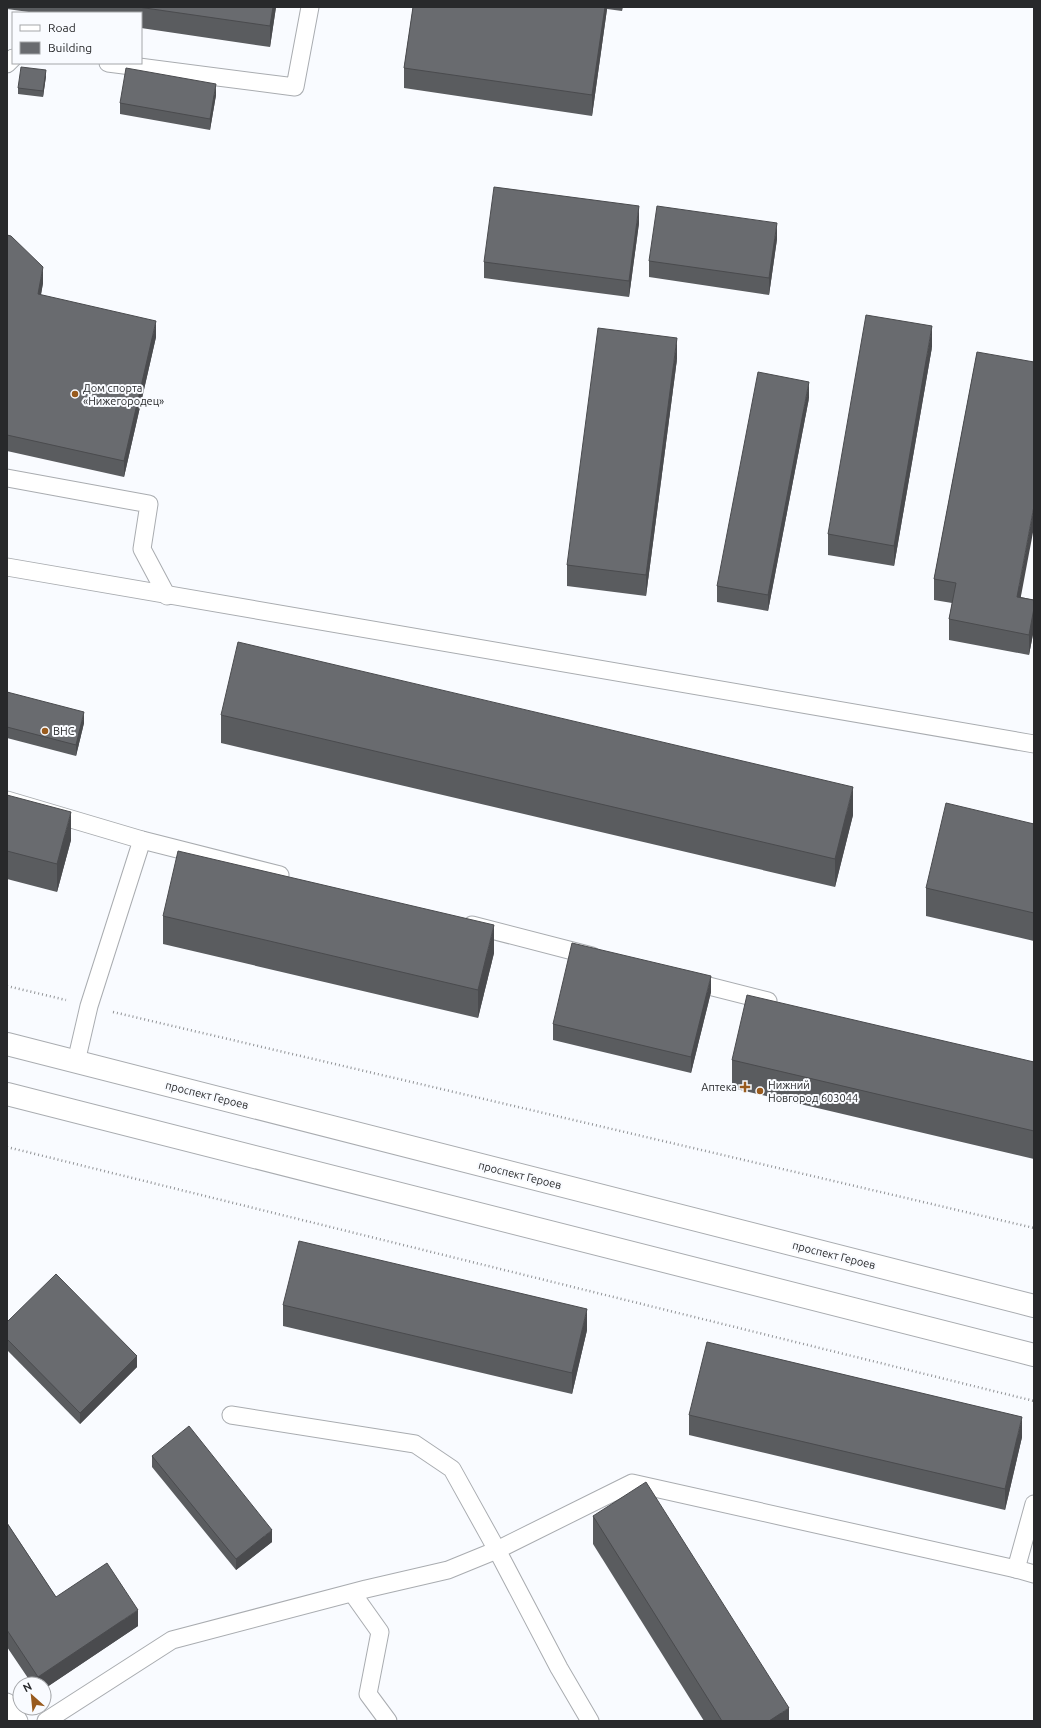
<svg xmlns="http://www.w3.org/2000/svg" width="1041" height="1728" font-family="Ubuntu,sans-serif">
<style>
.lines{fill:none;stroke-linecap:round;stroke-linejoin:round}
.service-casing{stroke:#a9acb0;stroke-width:19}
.secondary-casing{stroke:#a9acb0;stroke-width:24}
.path{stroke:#919396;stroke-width:2.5;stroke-dasharray:1 3;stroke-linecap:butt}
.service{stroke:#fff;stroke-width:17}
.secondary{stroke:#fff;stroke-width:22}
.wall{fill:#5a5c5f}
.shaded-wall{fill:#4a4b4e}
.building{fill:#696b6f;stroke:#4a4b4e}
.poi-dot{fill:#985b1e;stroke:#f9fbff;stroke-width:1.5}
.labels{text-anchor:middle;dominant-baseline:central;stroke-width:4;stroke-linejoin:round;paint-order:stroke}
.poi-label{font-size:11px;fill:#28292b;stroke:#f9fbff;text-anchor:start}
.street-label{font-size:11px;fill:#28292b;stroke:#f9fbff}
</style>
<rect width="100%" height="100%" fill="#f9fbff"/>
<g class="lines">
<defs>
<g id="service">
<polyline points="108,63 295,87 310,7"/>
<polyline points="7,64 13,58"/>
<polyline points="7,478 149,504 142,549 167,596"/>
<polyline points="7,567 1034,744"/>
<polyline points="7,800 142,840 280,875"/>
<polyline points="472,925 592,956"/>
<polyline points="689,981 768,1001"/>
<polyline points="76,1062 89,1006 142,840"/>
<polyline points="231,1415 415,1444 452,1469 497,1550 559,1668 590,1721"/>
<polyline points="1016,1569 1034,1574"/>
<polyline points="353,1594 380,1632 368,1694 388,1721"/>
<polyline points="7,1702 19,1721"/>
<polyline points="46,1721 172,1640 366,1589 448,1570 497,1550 632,1483 1016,1569 1034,1504"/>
</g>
<g id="secondary">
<polyline points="7,1044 1034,1306"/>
<polyline points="7,1094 1034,1355"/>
</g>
</defs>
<use href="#service" class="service-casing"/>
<use href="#secondary" class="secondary-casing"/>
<g class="path">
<polyline points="7,986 66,1000"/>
<polyline points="113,1012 1034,1228"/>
<polyline points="7,1147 1034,1401"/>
</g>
<use href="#service" class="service"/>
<use href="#secondary" class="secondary"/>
</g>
<g class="wall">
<polygon points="7,7 276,7 270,47 141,28 141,13 36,13 7,9"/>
<polygon points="413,7 623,7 622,11 607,9 592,116 404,88 404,68"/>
<polygon points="46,76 43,97 18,94 18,88"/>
<polygon points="216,95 210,130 120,114 120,103"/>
<polygon points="639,223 629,297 484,278 484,262"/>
<polygon points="7,235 43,283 41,295 156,337 124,477 7,451"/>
<polygon points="777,239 769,295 649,277 649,261"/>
<polygon points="932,347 894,566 828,555 828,534"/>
<polygon points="977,352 1021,597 1034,600 1034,629 1029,655 949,640 949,619 952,603 934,600 934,579"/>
<polygon points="677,359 646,596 567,586 567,565"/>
<polygon points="809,398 768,611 717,602 717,586"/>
<polygon points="7,692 84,723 76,756 7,738"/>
<polygon points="221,715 853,815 835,887 221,743"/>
<polygon points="7,795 71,840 57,892 7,879"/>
<polygon points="1034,824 1034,941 926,916 926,888"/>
<polygon points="163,916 494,953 478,1018 163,944"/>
<polygon points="711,992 691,1073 553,1040 553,1024"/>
<polygon points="732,1060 1034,1062 1034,1159 732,1088"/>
<polygon points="283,1305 587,1330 572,1394 283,1326"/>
<polygon points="7,1322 137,1367 80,1424 7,1350"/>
<polygon points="689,1415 1022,1437 1005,1510 689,1435"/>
<polygon points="152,1456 272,1542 236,1570 152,1467"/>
<polygon points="593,1516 789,1721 704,1721 593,1544"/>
<polygon points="7,1523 56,1597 138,1626 44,1689 44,1684 32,1684 7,1647"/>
</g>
<g class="shaded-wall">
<polygon points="273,7 276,7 270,47 270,26"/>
<polygon points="605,7 607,7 607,9 592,116 592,95"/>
<polygon points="46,70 46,76 43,97 43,91"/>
<polygon points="216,84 216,95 210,130 210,119"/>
<polygon points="639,206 639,223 629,297 629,281"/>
<polygon points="777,223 777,239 769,295 769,278"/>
<polygon points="43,267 43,283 38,310 38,294"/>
<polygon points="156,321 156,337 124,477 124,461"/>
<polygon points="932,326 932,347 894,566 894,546"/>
<polygon points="677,338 677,359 646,596 646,575"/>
<polygon points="809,382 809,398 768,611 768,595"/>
<polygon points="1034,506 1034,527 1017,617 1017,597"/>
<polygon points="1034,608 1034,629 1029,655 1029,635"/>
<polygon points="84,712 84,723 76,756 76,745"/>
<polygon points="853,787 853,815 835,887 835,859"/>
<polygon points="71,812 71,840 57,892 57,864"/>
<polygon points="494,925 494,953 478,1018 478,990"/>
<polygon points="711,976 711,992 691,1073 691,1057"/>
<polygon points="587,1309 587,1330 572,1394 572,1373"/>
<polygon points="137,1356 137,1367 80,1424 80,1413"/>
<polygon points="1022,1417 1022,1437 1005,1510 1005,1489"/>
<polygon points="272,1530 272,1542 236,1570 236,1559"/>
<polygon points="138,1610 138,1626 44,1689 44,1684 38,1684 38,1677"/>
<polygon points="789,1708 789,1721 769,1721"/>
</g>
<g class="building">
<polygon points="138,7 273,7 270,26"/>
<polygon points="413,7 605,7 592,95 404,68"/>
<polygon points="21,67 46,70 43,91 18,88"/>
<polygon points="126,68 216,84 210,119 120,103"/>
<polygon points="494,187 639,206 629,281 484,262"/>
<polygon points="657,206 777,223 769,278 649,261"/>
<polygon points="7,235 11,236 43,267 38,294 156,321 124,461 7,435"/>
<polygon points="866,315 932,326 894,546 828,534"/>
<polygon points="598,328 677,338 646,575 567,565"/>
<polygon points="977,352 1034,362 1034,506 1017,597 1034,600 1034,608 1029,635 949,619 956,583 934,579"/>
<polygon points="758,372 809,382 768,595 717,586"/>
<polygon points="238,642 853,787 835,859 221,715"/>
<polygon points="7,692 84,712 76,745 7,727"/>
<polygon points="7,795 71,812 57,864 7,851"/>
<polygon points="946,803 1034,824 1034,913 926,888"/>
<polygon points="178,851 494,925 478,990 163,916"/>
<polygon points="572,943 711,976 691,1057 553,1024"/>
<polygon points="747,995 1034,1062 1034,1131 732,1060"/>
<polygon points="299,1241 587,1309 572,1373 283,1305"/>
<polygon points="56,1274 137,1356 80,1413 7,1339 7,1322"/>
<polygon points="707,1342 1022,1417 1005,1489 689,1415"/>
<polygon points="189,1426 272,1530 236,1559 152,1456"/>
<polygon points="646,1482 789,1708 769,1721 722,1721 593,1516"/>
<polygon points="7,1523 56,1597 107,1563 138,1610 38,1677 7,1630"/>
</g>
<g class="poi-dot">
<circle cx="75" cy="394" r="4"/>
<circle cx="45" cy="731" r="4"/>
<path d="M743 1081h4v4h4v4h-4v4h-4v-4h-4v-4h4z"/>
<circle cx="760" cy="1091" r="4"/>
</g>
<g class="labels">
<g class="poi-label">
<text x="83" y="388">Дом спорта<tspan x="83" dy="13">«Нижегородец»</tspan></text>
<text x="53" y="731">ВНС</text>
<text x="768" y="1085">Нижний<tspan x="768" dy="13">Новгород 603044</tspan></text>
<text x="737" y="1087" text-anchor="end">Аптека</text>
</g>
<g class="street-label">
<text transform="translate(207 1095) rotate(14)">проспект Героев</text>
<text transform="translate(520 1175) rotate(14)">проспект Героев</text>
<text transform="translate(834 1255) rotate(14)">проспект Героев</text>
</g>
</g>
<rect width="1041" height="1728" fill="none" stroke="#28292b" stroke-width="16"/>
<rect x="12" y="12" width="130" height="52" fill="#f9fbff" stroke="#a5a7aa"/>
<rect x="20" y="25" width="20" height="6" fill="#ffffff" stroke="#a5a7aa"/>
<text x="48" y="32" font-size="12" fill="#28292b">Road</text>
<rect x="20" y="42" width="20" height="12" fill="#696b6f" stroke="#a5a7aa"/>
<text x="48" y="52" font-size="12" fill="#28292b">Building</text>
<g transform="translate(32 1696) rotate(333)"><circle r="19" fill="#f9fbff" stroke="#a5a7aa"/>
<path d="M0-3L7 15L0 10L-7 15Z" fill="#985b1e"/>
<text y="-6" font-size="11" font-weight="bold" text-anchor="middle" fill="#28292b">N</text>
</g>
</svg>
